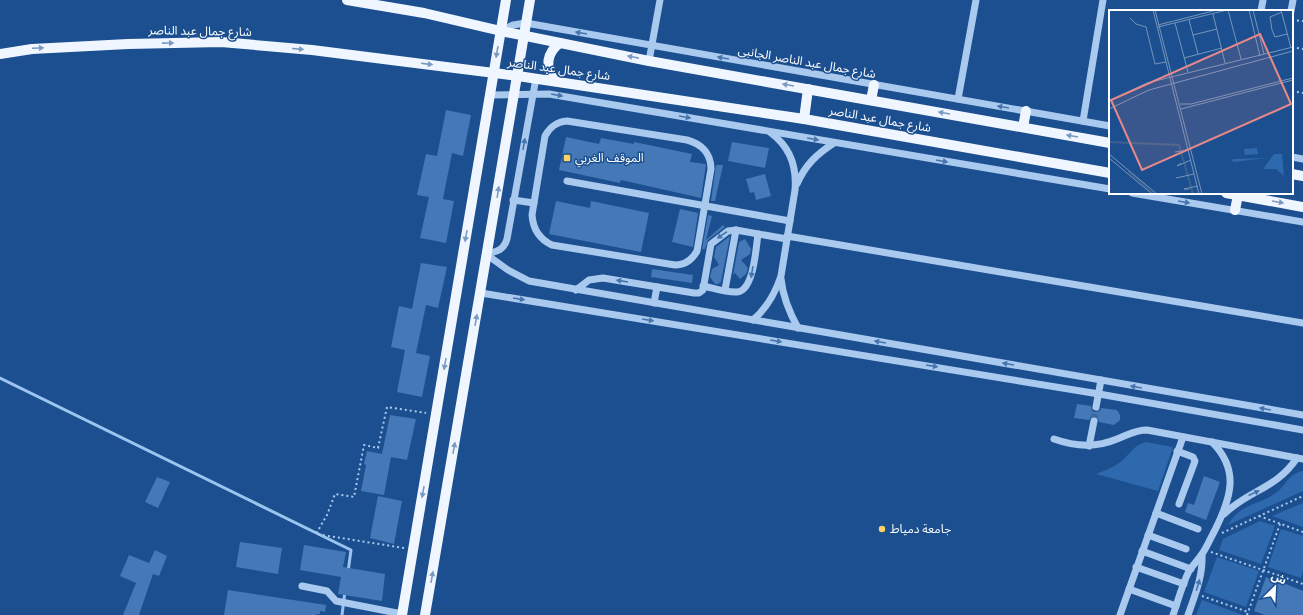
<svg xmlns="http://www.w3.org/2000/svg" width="1303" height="615" font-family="'Fira Sans Condensed','Noto Sans Arabic',sans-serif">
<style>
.green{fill:#2e69ad}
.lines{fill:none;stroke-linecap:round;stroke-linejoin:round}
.stream{stroke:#9cc4f0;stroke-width:3}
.building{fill:#4478b7}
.minor-tunnel{stroke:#3d69a0;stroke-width:7;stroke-dasharray:7 3.5;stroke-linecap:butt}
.path{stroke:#a9c9ee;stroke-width:2;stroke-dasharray:2 3;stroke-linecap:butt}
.minor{stroke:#a9c9ee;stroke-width:7}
.major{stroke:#f0f6ff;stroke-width:10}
.oneway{fill:#4674ac}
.oneway2{fill:#7b9ac1}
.poi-dot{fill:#ffd166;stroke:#1b4f8f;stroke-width:1.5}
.labels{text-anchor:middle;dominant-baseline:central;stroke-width:3;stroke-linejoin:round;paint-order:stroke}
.street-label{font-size:12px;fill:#fff;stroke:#1b4f8f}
.poi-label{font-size:12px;fill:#fff;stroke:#1b4f8f;text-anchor:start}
.inset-river{fill:none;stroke:#3c6290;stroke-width:2}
.inset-road{fill:none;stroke:#7695bc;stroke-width:1}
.view{fill:#e88989;fill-opacity:0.15;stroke:#e88989;stroke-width:2}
.inset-edge{fill:none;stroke:#fff;stroke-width:2}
</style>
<rect width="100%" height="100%" fill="#1b4f8f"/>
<g class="green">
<path d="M1146,442L1173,447L1158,491L1096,474C1104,471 1112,468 1119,463C1129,456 1133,445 1146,442Z"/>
<path d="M1303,471V491L1228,525C1240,503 1260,505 1277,492C1287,484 1289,473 1303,471Z"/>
<polygon points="1303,503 1303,527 1272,516"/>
<polygon points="1260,521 1275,526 1261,564 1219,550 1223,539"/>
<polygon points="1281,529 1303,536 1303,571 1301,578 1268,567"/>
<polygon points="1217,557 1259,571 1246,607 1204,592"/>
<polygon points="1202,600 1243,615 1196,615"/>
</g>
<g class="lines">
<g class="stream">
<polyline points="0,378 351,550 348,572"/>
<polyline points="342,615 345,591"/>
</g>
</g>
<g class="building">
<polygon points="446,110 471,115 463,156 452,153 443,199 454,201 446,243 420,238 429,197 417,195 426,154 437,156"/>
<polygon points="566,137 599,144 601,138 634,144 634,142 692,154 690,162 706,164 701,198 621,180 620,183 559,170"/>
<polygon points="732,142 769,148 765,168 728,161"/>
<polygon points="716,165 723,165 715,201 711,201"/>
<polygon points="765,174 771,196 756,200 754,192 750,193 746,179"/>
<polygon points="556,201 590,208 591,201 649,213 641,252 549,234"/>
<polygon points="680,209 698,213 693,247 672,242"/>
<polygon points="708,215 712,216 706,240 723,225 725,227 708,240 705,249 702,249"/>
<polygon points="730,236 721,282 718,284 715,284 710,277 712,269 719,265 714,257 716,247"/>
<polygon points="745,239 751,249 750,254 741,260 748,268 746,274 740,279 735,273 733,275 739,242"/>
<polygon points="421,263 447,267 438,308 426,305 416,353 430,356 422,397 397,392 405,350 391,347 399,306 412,309"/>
<polygon points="652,269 693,275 692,283 651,277"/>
<polygon points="1077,404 1091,406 1092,411 1095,412 1100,411 1101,408 1117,410 1120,415 1120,420 1114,425 1099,422 1098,418 1095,416 1091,417 1089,420 1074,418"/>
<polygon points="390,415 416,419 407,460 391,457 384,495 361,491 366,465 364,464 367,451 382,454"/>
<polygon points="1204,476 1220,482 1206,520 1185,512 1188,503 1194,505"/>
<polygon points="157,477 170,482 158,508 145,502"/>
<polygon points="378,496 402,501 394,544 370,538"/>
<polygon points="240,542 282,548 278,574 236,567"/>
<polygon points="304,545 346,552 343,567 385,574 382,601 338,594 341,577 300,570"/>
<polygon points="155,550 167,556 159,576 153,574 139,615 123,615 136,583 120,576 129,555 149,563"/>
<polygon points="1266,577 1275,581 1276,580 1303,591 1303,615 1265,615 1254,611"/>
<polygon points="228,590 326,605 325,612 320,611 320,614 317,614 316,615 224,615"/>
</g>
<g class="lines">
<polyline class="minor-tunnel" points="1094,421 1096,407"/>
<g class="path">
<polyline points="1292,20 1303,21"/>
<polyline points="1292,47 1303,49"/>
<polyline points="1292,91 1303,93"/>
<polyline points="1259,516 1303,532"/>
<polyline points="1222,533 1303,496"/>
<polyline points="404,548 316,534 327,515 335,494 354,497 364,445 378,448 387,407 426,413"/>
<polyline points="1211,552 1303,584"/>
<polyline points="1202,596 1248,612"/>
<polyline points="1247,615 1280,524"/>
</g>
<g class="minor">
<polyline points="1261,11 1263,0"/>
<polyline points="1291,11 1293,0"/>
<polyline points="501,31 513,25 526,23 1110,126"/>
<polyline points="649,61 660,0"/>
<polyline points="490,95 549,94 1110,189"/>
<polyline points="958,99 976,0"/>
<path d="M567,121L687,140C702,144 711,154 711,169L697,251C692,260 685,265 675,265L552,245C539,239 533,229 532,215L545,136C550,127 556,122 567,121Z"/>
<polyline points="1083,121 1103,0"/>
<polyline points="1292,157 1303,159"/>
<polyline points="567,181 790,221"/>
<path d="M797,184C805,165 817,154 834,143"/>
<polyline points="1132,193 1303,222"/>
<polyline points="513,200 534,203"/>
<polyline points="787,236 1303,323"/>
<path d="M488,253C498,252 504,249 507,239L536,78"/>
<polyline points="487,255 508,270 529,281 1303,415"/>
<path d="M781,279C783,297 789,312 798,328"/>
<path d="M703,286C713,288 727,293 737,292C754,291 756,247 758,234"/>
<polyline points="576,290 589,280 603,278 694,293 699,293 703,290 711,244 728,231 736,230 787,239"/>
<polyline points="725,290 736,230"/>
<polyline points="481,293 1099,394 1303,430"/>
<polyline points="654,303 657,287"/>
<path d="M753,320C767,308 775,294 781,276L795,190C797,166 790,147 771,133"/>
<polyline points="1096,407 1101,380"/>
<path d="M1054,439C1076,447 1096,448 1117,439C1128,435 1135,430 1147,430L1303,459"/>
<polyline points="1089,446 1094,421"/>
<polyline points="1177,451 1193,457 1195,461 1179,504"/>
<polyline points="1156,513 1198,529"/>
<path d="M1224,514C1249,490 1276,489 1297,458"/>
<polyline points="1148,535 1186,549"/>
<polyline points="1142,551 1191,569"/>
<polyline points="1136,567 1184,584"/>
<polyline points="302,586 327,591 336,601 402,614"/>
<polyline points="1129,589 1176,606"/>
<polyline points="1120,615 1183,437"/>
<path d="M1173,615C1178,601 1182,585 1189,571C1193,565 1198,560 1202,554C1207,547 1211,537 1215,530C1231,498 1240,470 1212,442"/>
<path d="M1188,615C1195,595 1203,576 1202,555"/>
</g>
<g class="major">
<polyline points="347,0 424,13 501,31 649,61 1110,143"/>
<polyline points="0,54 32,49 128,44 221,42 312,50 518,76 804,119 1110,173"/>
<path d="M555,81C544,68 547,52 560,43"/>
<polyline points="871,100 874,85"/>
<polyline points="804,119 808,89"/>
<polyline points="1023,127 1026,111"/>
<polyline points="1292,174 1303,176"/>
<polyline points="1226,193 1303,207"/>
<polyline points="1235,210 1238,195"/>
<polyline points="402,615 506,0"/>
<polyline points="425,615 530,0"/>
</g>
</g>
<defs><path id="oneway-solid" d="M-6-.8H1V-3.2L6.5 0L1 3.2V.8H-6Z"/></defs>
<g class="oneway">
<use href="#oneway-solid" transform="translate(581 33) rotate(-170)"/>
<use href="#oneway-solid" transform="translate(723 58) rotate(-170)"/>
<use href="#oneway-solid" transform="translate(557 95) rotate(10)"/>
<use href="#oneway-solid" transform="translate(1003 107) rotate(-170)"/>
<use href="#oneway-solid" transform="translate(685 117) rotate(10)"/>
<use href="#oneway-solid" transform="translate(813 139) rotate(10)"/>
<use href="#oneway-solid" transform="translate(524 144) rotate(-80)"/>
<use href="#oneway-solid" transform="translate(942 161) rotate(10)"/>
<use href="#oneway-solid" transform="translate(1184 202) rotate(10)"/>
<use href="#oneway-solid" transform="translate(722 235) rotate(145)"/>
<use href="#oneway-solid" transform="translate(752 272) rotate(100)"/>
<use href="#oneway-solid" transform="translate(622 281) rotate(-171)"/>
<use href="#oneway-solid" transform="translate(519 299) rotate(9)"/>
<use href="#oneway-solid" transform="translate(648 320) rotate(9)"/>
<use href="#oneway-solid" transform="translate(776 341) rotate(9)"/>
<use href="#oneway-solid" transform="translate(880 342) rotate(-170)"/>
<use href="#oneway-solid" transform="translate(1008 364) rotate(-170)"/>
<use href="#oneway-solid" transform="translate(932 366) rotate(9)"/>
<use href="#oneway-solid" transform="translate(1136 387) rotate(-170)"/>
<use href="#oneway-solid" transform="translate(1265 409) rotate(-170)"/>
<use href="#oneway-solid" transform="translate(1254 493) rotate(-25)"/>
<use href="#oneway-solid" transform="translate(1198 585) rotate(-73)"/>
</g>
<g class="oneway2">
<use href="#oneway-solid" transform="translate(168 43) rotate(-1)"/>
<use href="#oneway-solid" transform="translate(38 48) rotate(-3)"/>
<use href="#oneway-solid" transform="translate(298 49) rotate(5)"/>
<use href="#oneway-solid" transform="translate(497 52) rotate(100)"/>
<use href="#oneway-solid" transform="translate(633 57) rotate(-169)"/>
<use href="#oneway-solid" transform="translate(427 64) rotate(7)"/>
<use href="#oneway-solid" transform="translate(788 85) rotate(-170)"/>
<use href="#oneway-solid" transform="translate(944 113) rotate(-170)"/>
<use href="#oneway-solid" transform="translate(1072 136) rotate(-170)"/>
<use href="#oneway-solid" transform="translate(498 192) rotate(-81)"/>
<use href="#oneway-solid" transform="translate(1278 202) rotate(10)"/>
<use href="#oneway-solid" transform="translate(466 236) rotate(100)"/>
<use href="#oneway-solid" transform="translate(476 320) rotate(-80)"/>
<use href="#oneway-solid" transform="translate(445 364) rotate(100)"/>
<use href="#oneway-solid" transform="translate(454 448) rotate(-80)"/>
<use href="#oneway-solid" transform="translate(423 492) rotate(100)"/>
<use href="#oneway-solid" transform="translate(432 577) rotate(-80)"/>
</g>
<g class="poi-dot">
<rect x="563" y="154" width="8" height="8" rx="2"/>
<circle cx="882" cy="529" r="4"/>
</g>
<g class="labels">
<g class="street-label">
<text transform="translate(200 31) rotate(1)">شارع جمال عبد الناصر</text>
<text transform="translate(807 62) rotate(10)">شارع جمال عبد الناصر الجانبى</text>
<text transform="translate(559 69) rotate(8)">شارع جمال عبد الناصر</text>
<text transform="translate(880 119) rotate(10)">شارع جمال عبد الناصر</text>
</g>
<g class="poi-label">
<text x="575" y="158">الموقف الغربي</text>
<text x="890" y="529">جامعة دمياط</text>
</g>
</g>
<g transform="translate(1109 10)">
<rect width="184" height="184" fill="#1b4f8f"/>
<path d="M148,138L149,144L136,145L135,139ZM165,144H173L175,166L167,159H154ZM157,148L124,152L123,151L124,149Z" fill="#2e69ad"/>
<path class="inset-river" d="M0,132L70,135L84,184M19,161L45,184"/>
<path class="inset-road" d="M44,0L90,184M46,0L93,184M119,0L132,49M140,0L151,46M144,0L155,44M172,0L182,38M173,2L161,7L163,20L166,27L178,24M104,4L116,53M21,8L27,14L37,17L46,54L57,52M80,10L89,44M66,13L79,62M49,15L108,0M49,17L118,0M84,25L108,19M75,48L113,38M0,91L38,73L184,37M71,94H82L184,68M0,99L40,80L184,41M72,99L184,70M66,142L79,140M0,144L48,184M0,148L43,184M72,153L68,156L82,150M67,168L85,164M80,179H75L89,176"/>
<path class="view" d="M151,24L182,94L33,160L2,90Z"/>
<rect width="184" height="184" class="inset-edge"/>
</g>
<g transform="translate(1275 587) rotate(24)" stroke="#1b4f8f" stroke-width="3" paint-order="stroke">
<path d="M0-3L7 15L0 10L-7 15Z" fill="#ffffff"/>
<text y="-6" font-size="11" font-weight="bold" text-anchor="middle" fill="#ffffff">ش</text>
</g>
</svg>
